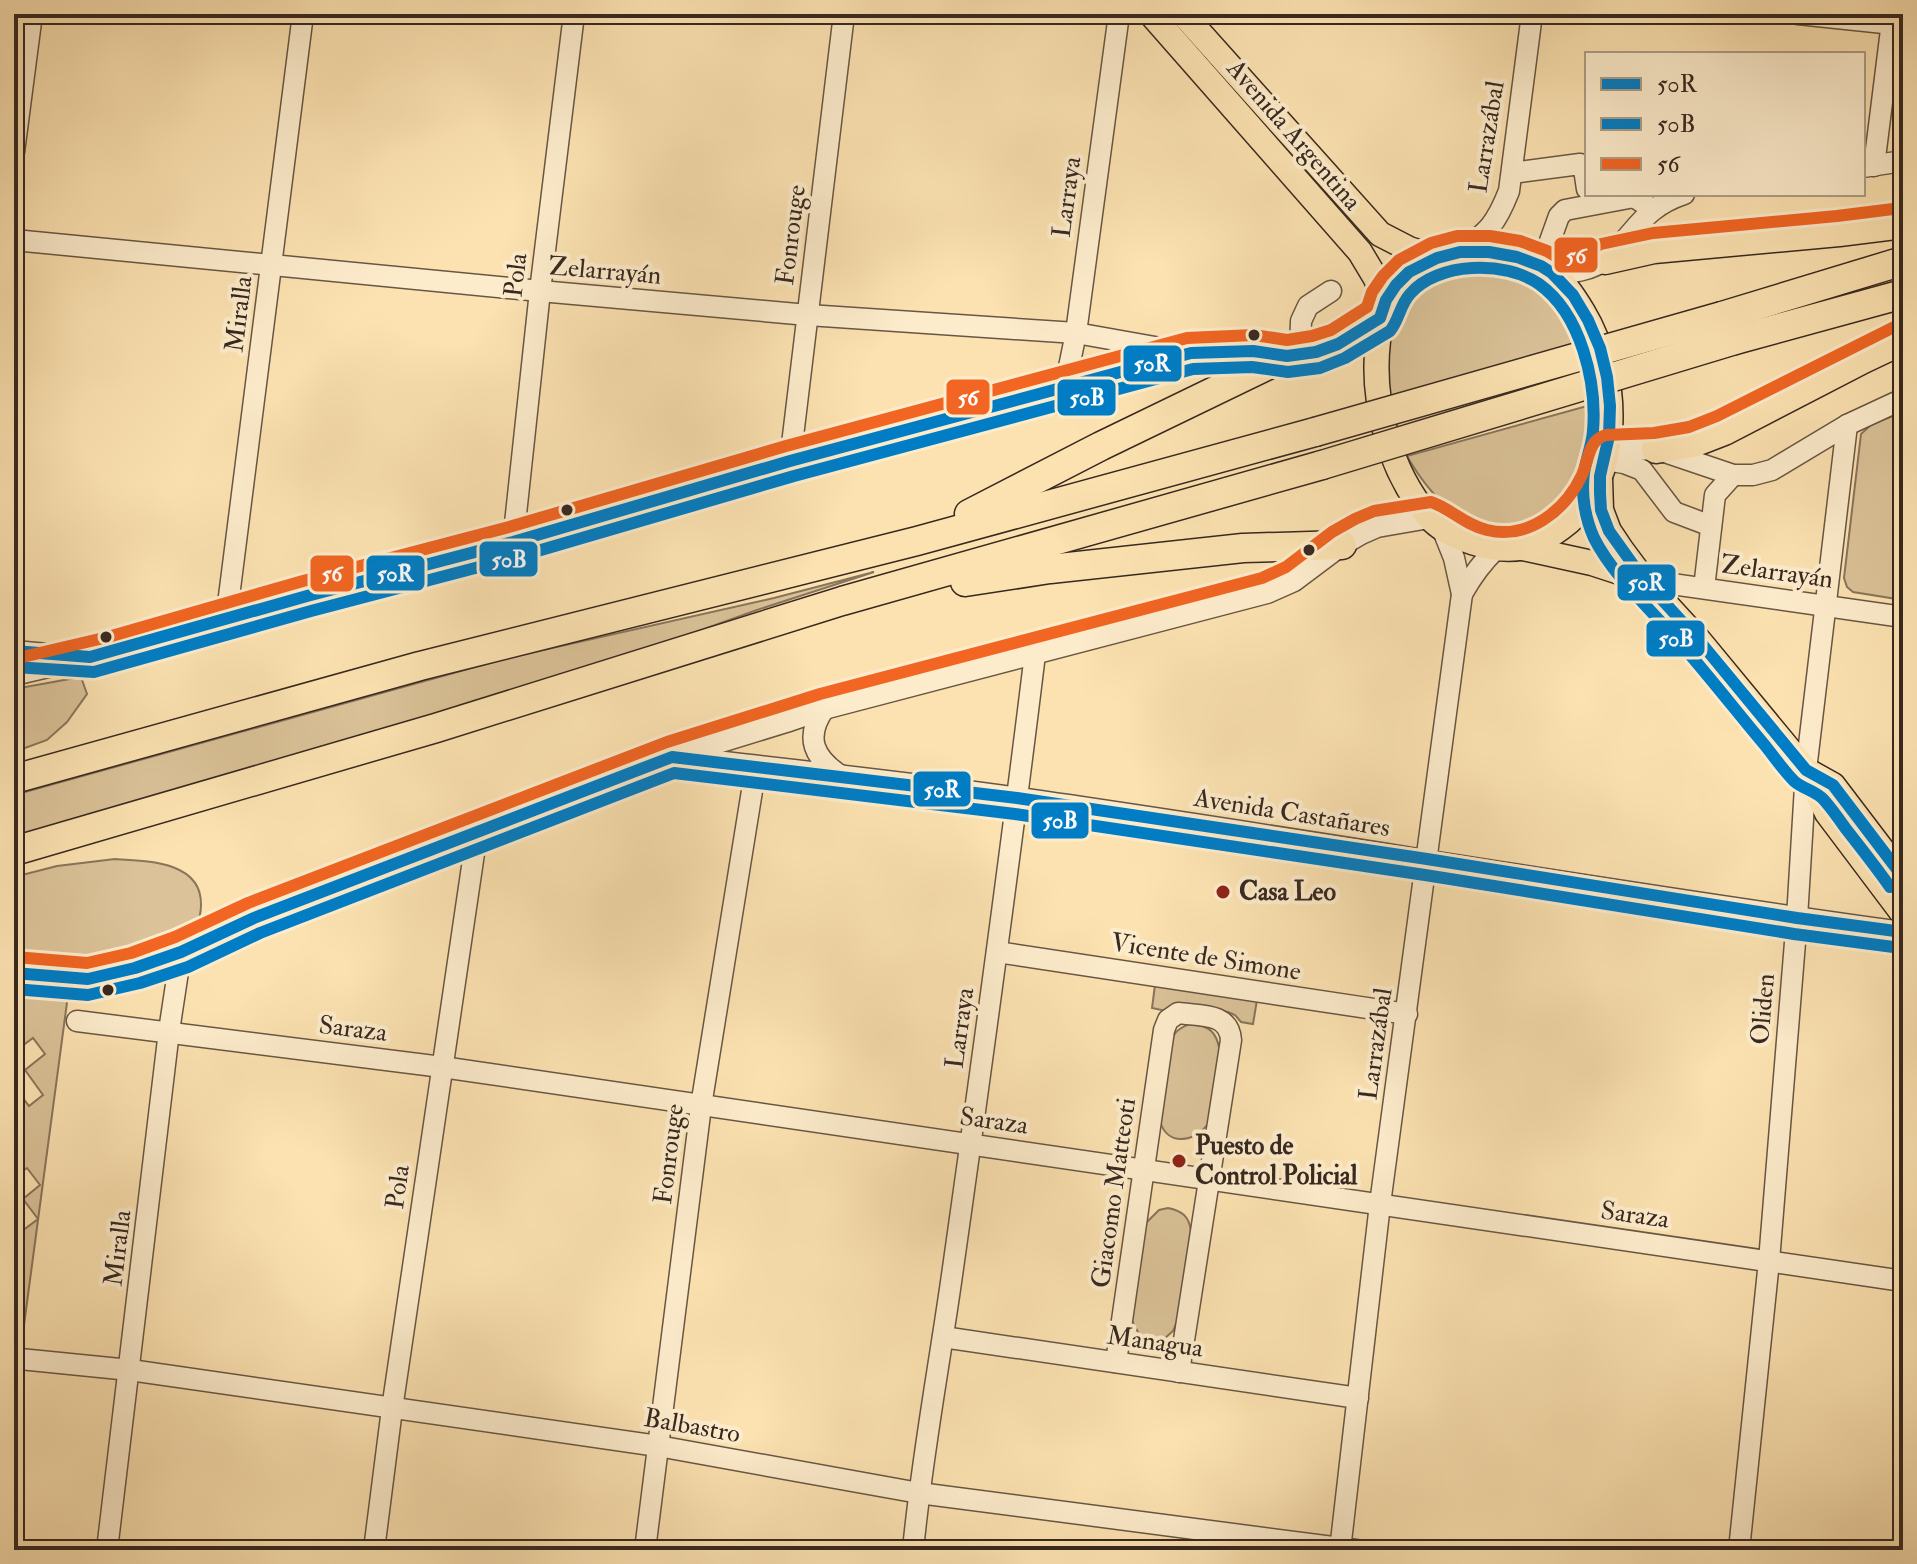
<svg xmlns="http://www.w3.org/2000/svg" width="1917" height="1564" font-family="'IM FELL Double Pica',serif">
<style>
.green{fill:#dbc298;stroke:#89755c;stroke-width:2}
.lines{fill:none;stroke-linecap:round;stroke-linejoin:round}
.minor-casing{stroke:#685644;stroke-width:23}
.major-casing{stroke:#372820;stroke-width:27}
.highway-casing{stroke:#372820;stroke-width:31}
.minor{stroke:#fdeccc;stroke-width:20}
.major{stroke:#fce2b1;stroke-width:24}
.highway{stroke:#fce2b1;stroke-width:28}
.highway-bridge-casing{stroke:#372820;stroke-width:31;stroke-linecap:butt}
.highway-bridge{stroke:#fce2b1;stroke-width:28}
.bus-1-casing{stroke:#fdeccc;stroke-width:18}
.bus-2-casing{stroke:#fdeccc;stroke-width:18}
.bus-3-casing{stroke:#fdeccc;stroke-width:18}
.bus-1{stroke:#007dc5;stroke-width:12}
.bus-2{stroke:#007dc5;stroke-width:12}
.bus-3{stroke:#f26522;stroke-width:12}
.bus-dot{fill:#372820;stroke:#fdeccc;stroke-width:3}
.poi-dot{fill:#8f2418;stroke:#fdeccc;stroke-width:3}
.labels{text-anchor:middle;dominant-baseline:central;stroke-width:8;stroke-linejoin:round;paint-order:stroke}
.street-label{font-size:26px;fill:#372820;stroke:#fdeccc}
.poi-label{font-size:26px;font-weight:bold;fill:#372820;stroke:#fdeccc;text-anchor:start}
.line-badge{stroke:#fdeccc;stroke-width:3}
.badge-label{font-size:22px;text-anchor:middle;font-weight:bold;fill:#fff}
</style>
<rect width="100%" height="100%" fill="#fce2b1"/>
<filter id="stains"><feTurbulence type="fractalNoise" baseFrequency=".0025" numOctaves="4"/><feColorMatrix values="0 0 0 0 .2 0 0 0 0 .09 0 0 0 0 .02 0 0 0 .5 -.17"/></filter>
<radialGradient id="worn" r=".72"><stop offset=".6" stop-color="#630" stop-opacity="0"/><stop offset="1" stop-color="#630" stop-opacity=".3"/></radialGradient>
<g class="green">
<polygon points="1465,264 1496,264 1528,269 1556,286 1587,341 1388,398 1388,328 1399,300 1423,279"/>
<path d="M1587,406C1591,458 1571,521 1512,528C1501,529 1486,529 1475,524C1445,512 1423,484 1407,456Z"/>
<polygon points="1903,412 1903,600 1853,592 1847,587 1844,578 1861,434 1872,424"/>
<polygon points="874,572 757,610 624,658 480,705 14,837 14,795 504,659 774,598"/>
<polygon points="81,677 87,694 67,722 47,740 14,752 14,689"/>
<path d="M115,859C147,861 202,861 201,905C201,921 194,931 181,940C155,957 94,970 63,971C47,971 30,969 14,969V877L57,866Z"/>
<polygon points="1155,985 1257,1000 1253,1024 1241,1022 1235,1015 1228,1012 1179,1005 1166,1011 1152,1008"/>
<polygon points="14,989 68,995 14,1400 14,1220 22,1231 38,1219 23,1199 40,1185 27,1168 14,1177 14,1086 29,1106 43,1095 25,1070 45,1054 33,1038 14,1052"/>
<path d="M1189,1024C1209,1026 1216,1030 1220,1051L1208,1124C1195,1142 1167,1147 1160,1121C1158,1113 1169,1042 1174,1035C1177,1029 1183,1027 1189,1024Z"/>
<path d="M1168,1208C1182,1211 1189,1216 1191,1231L1177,1322L1173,1331L1165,1338L1158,1340L1146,1339L1139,1334L1132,1321L1145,1224L1159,1210Z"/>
</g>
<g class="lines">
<defs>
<g id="minor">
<polyline points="1798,14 1903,25"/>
<polyline points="14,152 32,14"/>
<polyline points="1874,166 1893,14"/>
<polyline points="1863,167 1903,161"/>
<polyline points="1512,173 1580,164 1584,169 1587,189"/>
<polyline points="14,240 540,291 808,315 1076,333 1183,352"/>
<path d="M1460,252C1489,231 1496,224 1509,191L1532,14"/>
<polyline points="1541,266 1559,216 1565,210 1634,197 1652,209"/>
<path d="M1552,273C1571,273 1592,271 1607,258C1637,232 1642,208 1684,194"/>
<polyline points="1300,354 1301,321 1308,306 1331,291"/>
<polyline points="1065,386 1076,333 1119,14"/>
<polyline points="1607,451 1656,449 1733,475 1753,475 1772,470 1847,425 1903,399"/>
<polyline points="1605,460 1624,463 1642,470 1674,512 1711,526"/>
<polyline points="790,461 844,14"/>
<polyline points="513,542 540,291 574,14"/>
<polyline points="1644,580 1903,617"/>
<polyline points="1704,588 1715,495 1733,475"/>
<path d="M1462,594C1472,576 1482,562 1497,548"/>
<polyline points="226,620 303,14"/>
<polyline points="14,651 70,656"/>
<polyline points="14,675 112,652 307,596 513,542 790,461 1191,353 1253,351 1287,356 1316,352 1338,344 1380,318"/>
<path d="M824,709C804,738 814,758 841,776"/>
<path d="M680,757C793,770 906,782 1019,798C1314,840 1608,892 1903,932"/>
<polyline points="997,952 1407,1014"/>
<polyline points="14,973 88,979 135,968 181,952 254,918 672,757 786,722 824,709 1267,593 1294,581 1342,545 1361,534 1377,527 1429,518"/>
<polyline points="77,1021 442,1067 1903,1281"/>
<polyline points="943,1337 1358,1398"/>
<polyline points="20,1359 130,1370 658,1446 919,1493 1356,1550"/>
<path d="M1116,1362L1164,1030L1168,1020L1178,1013C1200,1016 1229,1012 1231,1040L1179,1372"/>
<polyline points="107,1550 169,1031 181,952"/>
<polyline points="374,1550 392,1409 477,833"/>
<polyline points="645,1550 701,1106 756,766"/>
<path d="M913,1550C922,1455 940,1362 953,1268C982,1063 1010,859 1035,654"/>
<polyline points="1340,1550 1380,1204 1462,594 1454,558 1442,528"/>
<polyline points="1739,1550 1769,1261 1797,918 1806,770 1847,425"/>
</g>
<g id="major">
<polyline points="1151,14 1360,252 1375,277 1386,300"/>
<polyline points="1183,14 1380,234 1409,249 1437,258"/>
<path d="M1460,252C1490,252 1522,253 1548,270C1563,280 1574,297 1583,312C1620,373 1626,482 1561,528C1550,536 1538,544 1524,547C1497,554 1447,538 1429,517C1389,471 1371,400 1378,341C1380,320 1383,301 1397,284C1413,266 1438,258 1460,252Z"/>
<polyline points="1600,479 1601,510 1609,531 1621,549 1644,580 1697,638 1806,770 1827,813 1903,914"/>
<polyline points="1523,548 1592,563 1644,580"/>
<polyline points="1806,770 1833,785 1903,877"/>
</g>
<g id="highway">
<polyline points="1605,260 1654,249 1839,232 1903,224"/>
<polyline points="1722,316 1903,261"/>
<polyline points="1735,340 1903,294"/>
<polyline points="1656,449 1693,443 1724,431 1863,359 1903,340"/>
<polyline points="969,514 1101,446 1287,356"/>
<polyline points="965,582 1050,569 1243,548 1342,545"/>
<polyline points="14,779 420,666 917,541 1315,432"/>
<polyline points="14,851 436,728 842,601 1322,465"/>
</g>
</defs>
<use href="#minor" class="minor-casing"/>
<use href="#major" class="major-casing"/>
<use href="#highway" class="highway-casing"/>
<use href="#minor" class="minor"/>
<use href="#major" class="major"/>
<use href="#highway" class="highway"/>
<defs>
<g id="highway-bridge">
<polyline points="1315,432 1722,316"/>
<polyline points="1322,465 1735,340"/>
</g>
</defs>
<use href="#highway-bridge" class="highway-bridge-casing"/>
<use href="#highway-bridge" class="highway-bridge"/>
<defs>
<g id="bus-1">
<polyline points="14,651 90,657 307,596 513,542 790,461 1191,353 1253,351 1287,356 1316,352 1338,344 1380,318 1386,300 1396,285 1409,272 1437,258 1460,252 1489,252 1517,257 1541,266 1552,273 1573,295 1588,320 1600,348 1607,377 1610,406 1609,436 1600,476 1600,493 1601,510 1609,531 1644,580 1697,638 1806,770 1833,785 1903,877"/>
<polyline points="14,973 88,979 135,968 181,952 254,918 672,757 1017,798 1427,859 1797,918 1903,932"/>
</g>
<g id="bus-2">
<path d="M14,667L94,672L311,611L517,557L794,476L1193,369L1252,367L1288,372L1320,368L1345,358L1390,331C1399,320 1400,305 1410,294C1437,262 1505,260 1539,284C1581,314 1597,382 1593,431C1592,445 1586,459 1584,473C1581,494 1585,518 1594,538C1614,578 1657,615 1686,650C1712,680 1737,712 1763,743C1773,755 1783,770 1794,781C1803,789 1816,791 1824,800C1832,809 1839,819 1846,829C1861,848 1876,867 1890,887"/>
<polyline points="14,989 88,995 140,983 188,967 260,933 674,773 1015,814 1425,875 1794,934 1901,948"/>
</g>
<g id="bus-3">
<polyline points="14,659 108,637 303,581 509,527 786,446 1187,338 1254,335 1287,340 1312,336 1331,330 1367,307 1372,292 1383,276 1399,260 1431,243 1457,236 1490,236 1520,241 1547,251 1557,257 1569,257 1583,253 1601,244 1653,233 1837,216 1901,208"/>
<path d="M15,957L87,963L131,953L175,937L248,903L667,742L820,694L1262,578L1286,567L1332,532L1355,519L1374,511L1431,502C1450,508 1463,524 1487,530C1528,540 1565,511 1582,475C1589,460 1588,440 1606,435L1654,433L1689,427L1717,416L1896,326"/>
</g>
</defs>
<use href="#bus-1" class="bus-1-casing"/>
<use href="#bus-2" class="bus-2-casing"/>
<use href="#bus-3" class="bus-3-casing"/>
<use href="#bus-1" class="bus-1"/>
<use href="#bus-2" class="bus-2"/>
<use href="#bus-3" class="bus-3"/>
</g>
<g class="bus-dot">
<circle cx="1254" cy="335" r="7"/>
<circle cx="567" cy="510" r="7"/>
<circle cx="1309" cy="550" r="7"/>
<circle cx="106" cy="637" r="7"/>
<circle cx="108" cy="990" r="7"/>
</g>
<g class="poi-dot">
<circle cx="1223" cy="892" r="8"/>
<circle cx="1179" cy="1161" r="8"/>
</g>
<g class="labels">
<g class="street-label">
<text transform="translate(1294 135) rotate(49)">Avenida Argentina</text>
<text transform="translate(1487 137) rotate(-81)">Larrazábal</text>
<text transform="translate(1067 197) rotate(-82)">Larraya</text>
<text transform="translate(791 235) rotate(-83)">Fonrouge</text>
<text transform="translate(605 271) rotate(5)">Zelarrayán</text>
<text transform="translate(516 275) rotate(-83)">Pola</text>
<text transform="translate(239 314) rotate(-83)">Miralla</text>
<text transform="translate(1777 572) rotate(8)">Zelarrayán</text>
<text transform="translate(1292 813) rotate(9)">Avenida Castañares</text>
<text transform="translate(1206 957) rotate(9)">Vicente de Simone</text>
<text transform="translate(1763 1009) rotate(-85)">Oliden</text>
<text transform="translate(960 1028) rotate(-82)">Larraya</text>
<text transform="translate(353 1029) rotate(7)">Saraza</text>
<text transform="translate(1376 1044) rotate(-82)">Larrazábal</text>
<text transform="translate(994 1121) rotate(8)">Saraza</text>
<text transform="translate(669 1154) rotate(-83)">Fonrouge</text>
<text transform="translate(398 1187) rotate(-82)">Pola</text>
<text transform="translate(1114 1193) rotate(-82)">Giacomo Matteoti</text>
<text transform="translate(1635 1215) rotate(8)">Saraza</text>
<text transform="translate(118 1248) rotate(-83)">Miralla</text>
<text transform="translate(1155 1342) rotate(8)">Managua</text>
<text transform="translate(692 1426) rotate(10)">Balbastro</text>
</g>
<g class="poi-label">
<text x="1239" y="892">Casa Leo</text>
<text x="1195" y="1146">Puesto de<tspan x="1195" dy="30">Control Policial</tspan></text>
</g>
</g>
<g class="line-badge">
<rect x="1553" y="236" width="46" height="38" rx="8" fill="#f26522"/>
<rect x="1122" y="344" width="61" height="39" rx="8" fill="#007dc5"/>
<rect x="945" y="378" width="46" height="38" rx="8" fill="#f26522"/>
<rect x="1056" y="378" width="61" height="39" rx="8" fill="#007dc5"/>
<rect x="478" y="540" width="61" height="38" rx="8" fill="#007dc5"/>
<rect x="365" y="554" width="61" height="38" rx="8" fill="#007dc5"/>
<rect x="309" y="554" width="46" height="39" rx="8" fill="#f26522"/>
<rect x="1616" y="563" width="61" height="39" rx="8" fill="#007dc5"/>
<rect x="1645" y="619" width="61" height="39" rx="8" fill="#007dc5"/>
<rect x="912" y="770" width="60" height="38" rx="8" fill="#007dc5"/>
<rect x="1030" y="801" width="60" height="39" rx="8" fill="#007dc5"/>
</g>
<g class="badge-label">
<text x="1576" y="263">56</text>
<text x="1152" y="371">50R</text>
<text x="968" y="405">56</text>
<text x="1087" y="405">50B</text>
<text x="509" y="567">50B</text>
<text x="395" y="581">50R</text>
<text x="332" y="581">56</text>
<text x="1646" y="590">50R</text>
<text x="1676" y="646">50B</text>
<text x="942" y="797">50R</text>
<text x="1060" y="828">50B</text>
</g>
<rect width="1917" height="1564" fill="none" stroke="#fce2b1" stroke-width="48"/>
<rect x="16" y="16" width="1885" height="1532" fill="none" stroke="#372820" stroke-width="4"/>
<rect x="24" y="24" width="1869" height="1516" fill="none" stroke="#372820" stroke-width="2"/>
<rect x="1585" y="52" width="280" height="144" fill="#fdeccc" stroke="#ae9e87" stroke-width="2"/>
<rect x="1601" y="78" width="40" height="12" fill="#007dc5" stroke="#ae9e87" stroke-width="2"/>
<text x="1657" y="92" font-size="24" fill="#372820">50R</text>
<rect x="1601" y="118" width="40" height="12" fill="#007dc5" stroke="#ae9e87" stroke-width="2"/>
<text x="1657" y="132" font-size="24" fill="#372820">50B</text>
<rect x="1601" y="158" width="40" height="12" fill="#f26522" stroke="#ae9e87" stroke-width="2"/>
<text x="1657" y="172" font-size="24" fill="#372820">56</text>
<rect width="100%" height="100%" filter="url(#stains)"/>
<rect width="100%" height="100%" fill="url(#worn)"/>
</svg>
